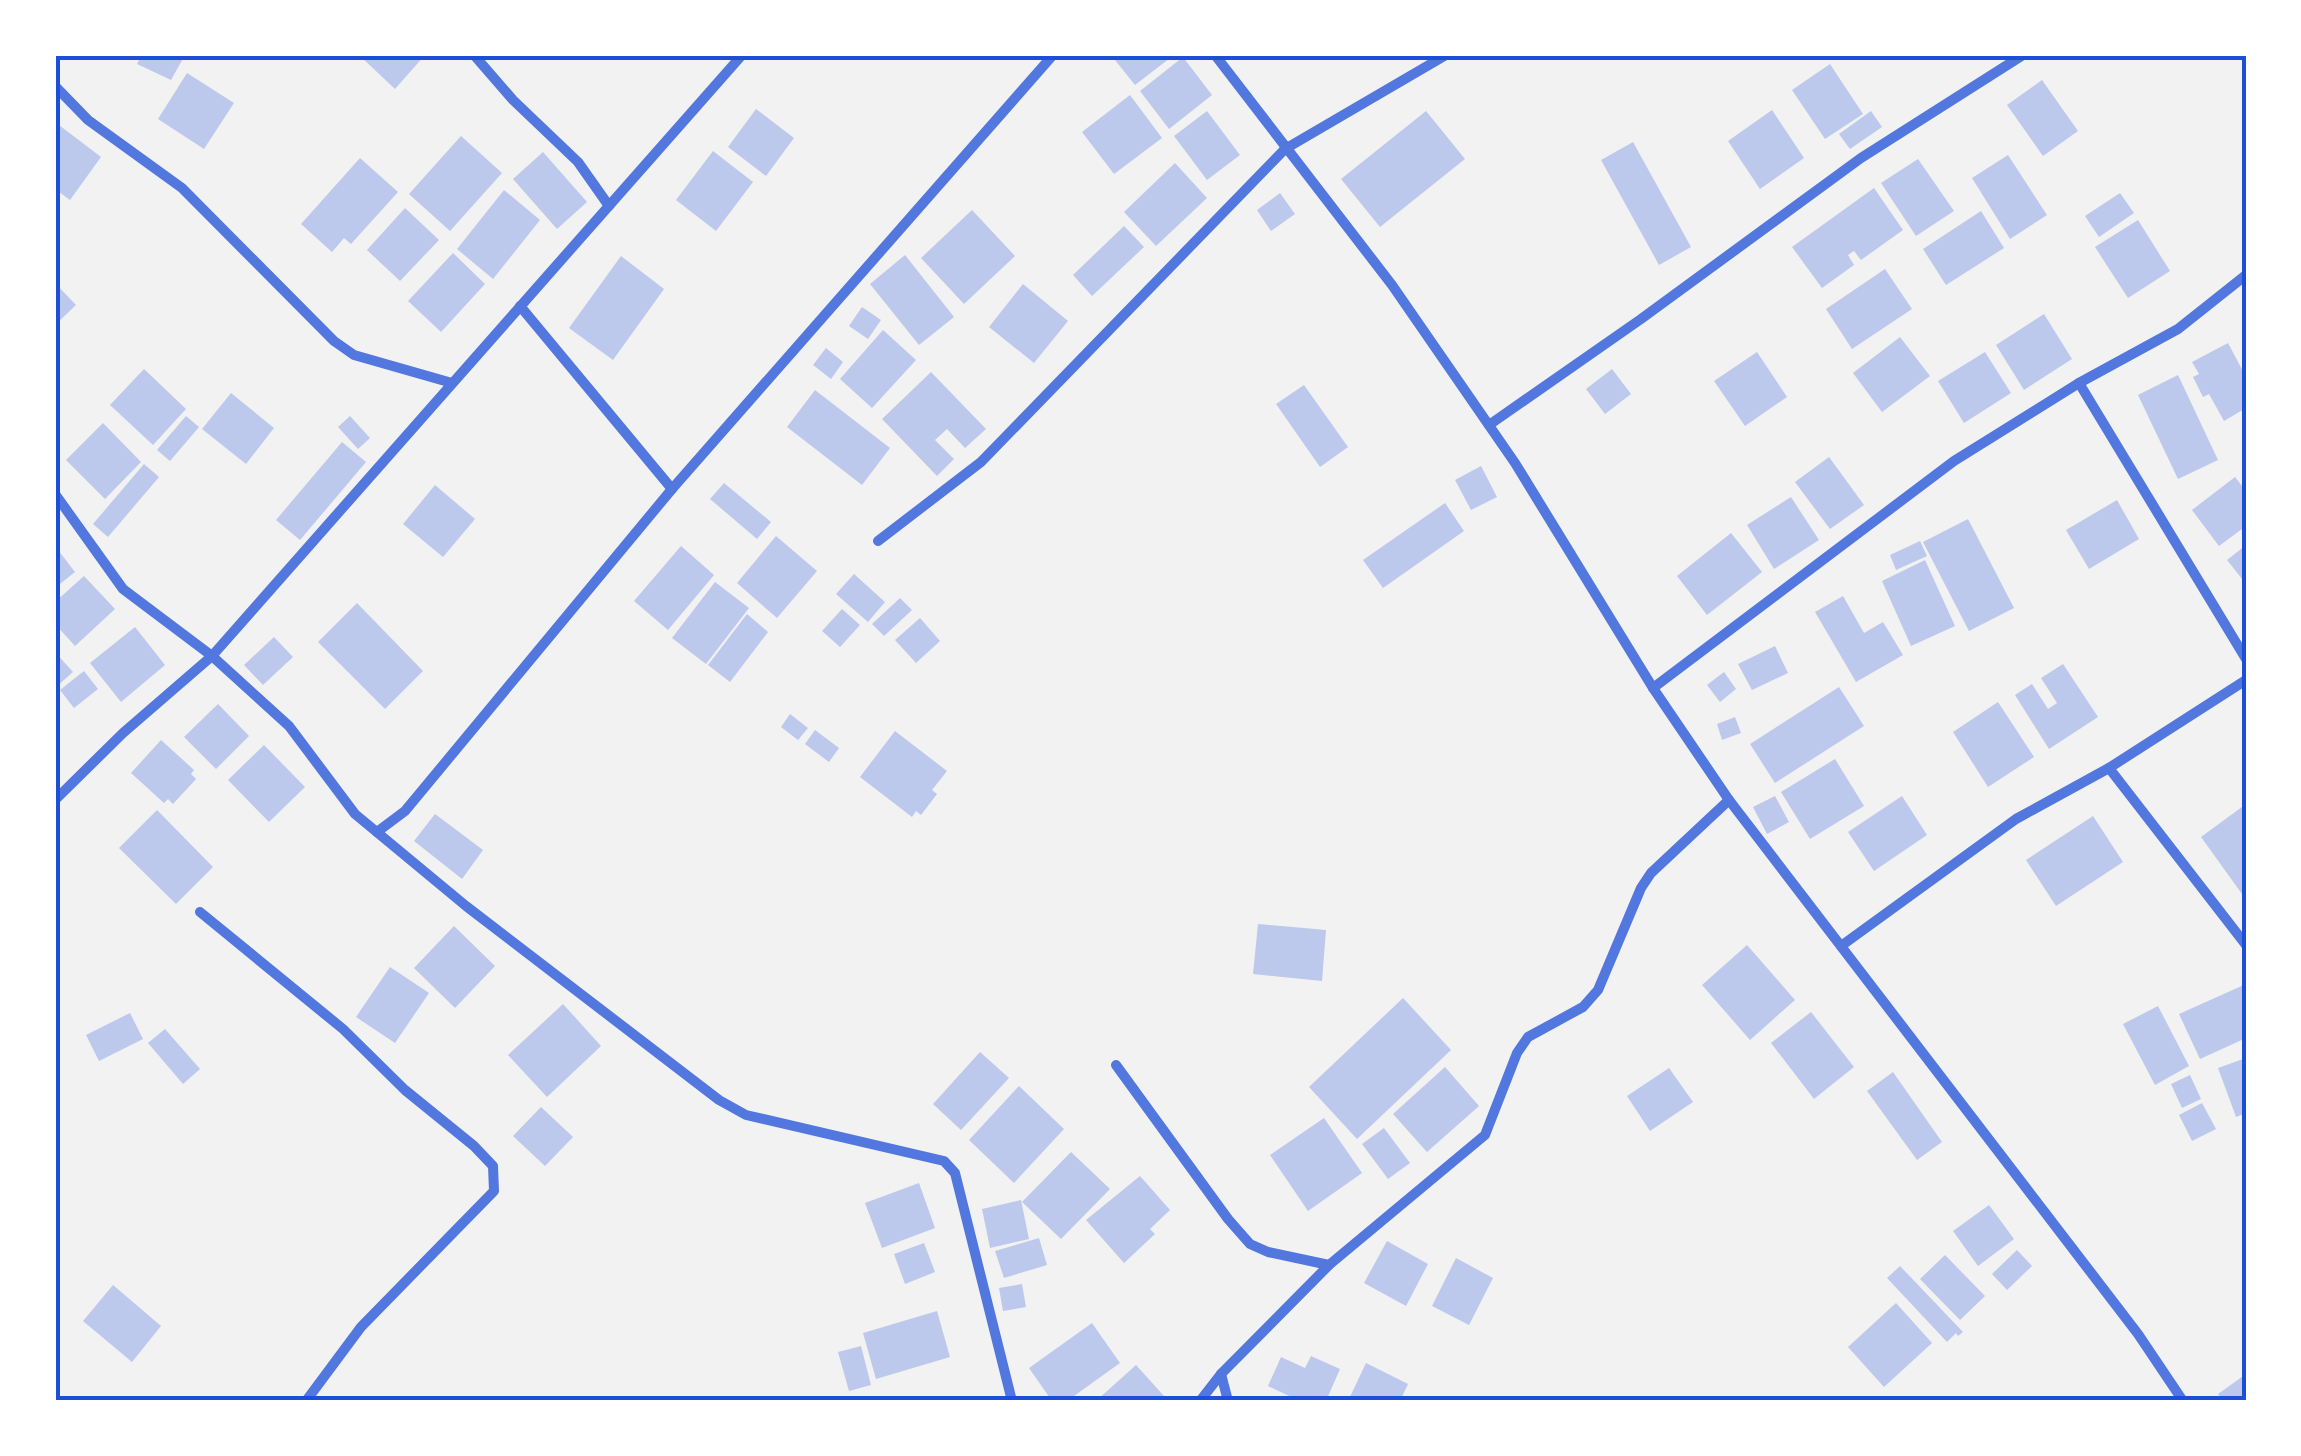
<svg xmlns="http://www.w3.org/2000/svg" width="2301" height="1456" font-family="'Times New Roman',serif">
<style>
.building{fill:#bdc9ec}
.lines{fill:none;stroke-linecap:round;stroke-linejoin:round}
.minor{stroke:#5277de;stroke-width:10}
.neatline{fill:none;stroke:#1d4ed8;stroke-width:4}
</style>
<rect width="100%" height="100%" fill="#f2f2f2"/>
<g class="building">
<polygon points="130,55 185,55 171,80 137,64 139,60"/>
<polygon points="359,55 425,55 395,89"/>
<polygon points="1111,55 1174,55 1135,85"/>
<polygon points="1183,57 1212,95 1169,129 1140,91"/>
<polygon points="1830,64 1863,114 1825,139 1792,90"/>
<polygon points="187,73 234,103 204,149 158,119"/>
<polygon points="2042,80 2078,131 2043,156 2007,105"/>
<polygon points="1130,95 1162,138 1114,174 1082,132"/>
<polygon points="756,109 794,138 766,176 728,147"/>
<polygon points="1772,110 1804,158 1760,189 1728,141"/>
<polygon points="1207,111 1240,155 1207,180 1174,136"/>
<polygon points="1426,111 1465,159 1380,227 1341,179"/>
<polygon points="1871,111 1882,127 1850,149 1839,134"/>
<polygon points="55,122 101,157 70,200 55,189"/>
<polygon points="461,136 502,173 450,231 409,194"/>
<polygon points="1633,142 1691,247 1659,265 1601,160"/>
<polygon points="713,151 753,182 716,231 676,200"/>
<polygon points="543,152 587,202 557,229 513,179"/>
<polygon points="2008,155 2047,215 2010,239 1972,178"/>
<polygon points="360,158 398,192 351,244 344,238 332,252 301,224"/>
<polygon points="1918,159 1954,211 1916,236 1881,183"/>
<polygon points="1175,163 1207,198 1156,246 1124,212"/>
<polygon points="1874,188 1903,230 1861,260 1854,251 1848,255 1854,265 1822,288 1792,247"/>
<polygon points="504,190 540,220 493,279 457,249"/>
<polygon points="1280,193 1295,214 1271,231 1257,210"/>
<polygon points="2120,193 2134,213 2099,237 2085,216"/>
<polygon points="405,208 439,240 400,281 367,250"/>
<polygon points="972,210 1015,256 964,304 921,258"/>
<polygon points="1981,211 2004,248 1946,285 1923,249"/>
<polygon points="2138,220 2170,271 2128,298 2095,247"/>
<polygon points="1124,226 1144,247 1092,296 1073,275"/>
<polygon points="453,253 485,284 441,332 408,301"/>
<polygon points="905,255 954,317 919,345 870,284"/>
<polygon points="621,256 664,289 613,360 569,328"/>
<polygon points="1885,269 1912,309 1852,349 1826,309"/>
<polygon points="55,283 76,305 55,325"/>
<polygon points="1023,284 1068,321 1034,363 989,327"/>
<polygon points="862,307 881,320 868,339 849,326"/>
<polygon points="2044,314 2072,359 2024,390 1996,345"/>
<polygon points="883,330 916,360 872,408 840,379"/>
<polygon points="1900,337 1930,376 1882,412 1853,373"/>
<polygon points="2228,343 2246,377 2246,408 2224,421 2209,394 2203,397 2193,377 2199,374 2192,362"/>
<polygon points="826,348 843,362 831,379 813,365"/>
<polygon points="1757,352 1787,397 1745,426 1714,381"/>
<polygon points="1985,352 2011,393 1964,423 1938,381"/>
<polygon points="144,369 186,409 153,445 110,405"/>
<polygon points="1612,369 1631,394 1605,414 1586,389"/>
<polygon points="931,372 986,429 965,448 947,429 935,440 954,459 937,476 882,419"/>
<polygon points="2178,375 2218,460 2178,479 2138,395"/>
<polygon points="1304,385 1348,447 1320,467 1276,404"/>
<polygon points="815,390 890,448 862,485 787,427"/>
<polygon points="231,393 274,428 246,464 202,429"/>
<polygon points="186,416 199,427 170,461 157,450"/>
<polygon points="350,416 370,438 358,449 338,427"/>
<polygon points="103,423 141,462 105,499 66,460"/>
<polygon points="342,442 366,462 300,540 276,520"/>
<polygon points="1829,457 1864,505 1830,529 1795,482"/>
<polygon points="144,464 159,477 108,537 93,524"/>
<polygon points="1481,466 1497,497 1471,510 1455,480"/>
<polygon points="2235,477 2246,491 2246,526 2219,546 2192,510"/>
<polygon points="724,483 771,522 757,539 710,499"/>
<polygon points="435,485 475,519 443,557 403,524"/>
<polygon points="1791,497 1819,540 1774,569 1747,525"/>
<polygon points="2117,500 2139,539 2089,569 2066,530"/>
<polygon points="1445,503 1464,531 1383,588 1363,560"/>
<polygon points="1968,519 2014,608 1969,631 1923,542"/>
<polygon points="1731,533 1762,572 1707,615 1677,576"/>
<polygon points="776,536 817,571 777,618 737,583"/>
<polygon points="1920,541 1927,556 1896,570 1890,555"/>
<polygon points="2246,545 2246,584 2227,560"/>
<polygon points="55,546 75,572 55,588"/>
<polygon points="681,546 714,575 668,630 634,601"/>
<polygon points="1925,560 1955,626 1911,646 1882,581"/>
<polygon points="854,574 885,602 868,622 836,594"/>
<polygon points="84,576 115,609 75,646 55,624 55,602"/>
<polygon points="715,582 749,608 706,664 672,638"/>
<polygon points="1843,596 1864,633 1883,622 1903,655 1856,682 1815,612"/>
<polygon points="900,598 912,610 884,636 872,624"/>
<polygon points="357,603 423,671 385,709 318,642"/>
<polygon points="842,609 860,625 840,647 822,631"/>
<polygon points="747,614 768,632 730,682 708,665"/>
<polygon points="920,618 940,641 916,663 895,640"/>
<polygon points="135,627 165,665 121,702 90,663"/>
<polygon points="274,637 293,657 263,685 244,665"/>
<polygon points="1775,646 1788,673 1752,690 1738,664"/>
<polygon points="55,652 73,672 55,688"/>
<polygon points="2063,664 2098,717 2049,749 2015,695 2032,684 2048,709 2057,703 2041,678"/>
<polygon points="84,671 98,689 74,708 60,690"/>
<polygon points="1724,672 1736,689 1720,702 1707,685"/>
<polygon points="1839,687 1864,726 1775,783 1750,744"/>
<polygon points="1998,702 2034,757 1988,787 1953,732"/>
<polygon points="218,704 249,736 216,769 184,737"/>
<polygon points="790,714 808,728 798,740 781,727"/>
<polygon points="1735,717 1741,733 1722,740 1717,724"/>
<polygon points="815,730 839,748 829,762 805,744"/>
<polygon points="895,731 947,771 932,790 937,794 921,815 916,811 912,817 860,777"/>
<polygon points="161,740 194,770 191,774 196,779 173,804 168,799 164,803 131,773"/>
<polygon points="264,745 305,787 269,822 228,780"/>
<polygon points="1835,759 1864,806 1810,839 1781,792"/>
<polygon points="1775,796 1789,822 1767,834 1753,807"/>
<polygon points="1902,796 1927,835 1874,871 1848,832"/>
<polygon points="2246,804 2246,891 2242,894 2201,837"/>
<polygon points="157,810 213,867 176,904 119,848"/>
<polygon points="435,814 483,850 462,879 414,841"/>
<polygon points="2093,816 2123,862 2056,906 2026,860"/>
<polygon points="1258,924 1326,930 1322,981 1253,974"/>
<polygon points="454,926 495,966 455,1008 414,968"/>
<polygon points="1747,945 1795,1000 1750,1040 1702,985"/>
<polygon points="390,967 429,993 395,1043 356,1017"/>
<polygon points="2246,984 2246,1038 2200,1059 2179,1014"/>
<polygon points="1403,998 1451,1050 1357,1139 1309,1087"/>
<polygon points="563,1004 601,1046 547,1097 508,1055"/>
<polygon points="2158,1006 2189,1066 2155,1085 2123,1024"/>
<polygon points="1811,1012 1854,1067 1814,1099 1771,1043"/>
<polygon points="130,1013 143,1039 99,1061 86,1035"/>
<polygon points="165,1029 200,1069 183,1084 148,1043"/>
<polygon points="980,1052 1009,1078 961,1130 933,1104"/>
<polygon points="2246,1058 2246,1113 2236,1117 2218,1068"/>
<polygon points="1445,1067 1479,1106 1427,1152 1393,1114"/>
<polygon points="1669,1068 1693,1102 1650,1131 1627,1096"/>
<polygon points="1893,1072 1942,1142 1917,1160 1867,1091"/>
<polygon points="2190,1075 2201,1099 2182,1108 2171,1084"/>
<polygon points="1019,1086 1064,1129 1014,1183 969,1140"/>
<polygon points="2202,1103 2216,1129 2192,1141 2179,1115"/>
<polygon points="541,1107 573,1137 545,1166 513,1136"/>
<polygon points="1324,1118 1362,1173 1308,1211 1270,1155"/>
<polygon points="1384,1128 1410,1163 1388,1179 1362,1144"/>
<polygon points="1071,1152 1110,1189 1061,1239 1022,1202"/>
<polygon points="1140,1176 1170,1210 1150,1229 1155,1234 1124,1263 1086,1220"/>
<polygon points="919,1183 935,1228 882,1248 865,1203"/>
<polygon points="1021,1200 1029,1239 990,1248 982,1209"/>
<polygon points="1989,1205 2014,1239 1978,1266 1953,1231"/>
<polygon points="1039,1238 1047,1265 1004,1278 995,1251"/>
<polygon points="1387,1241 1428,1264 1406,1306 1364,1283"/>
<polygon points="924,1243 935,1272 905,1284 894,1254"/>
<polygon points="2017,1250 2032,1266 2007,1290 1992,1274"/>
<polygon points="1945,1255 1985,1296 1960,1320 1920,1279"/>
<polygon points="1456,1258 1493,1278 1469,1325 1432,1306"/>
<polygon points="1900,1266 1963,1332 1958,1336 1956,1333 1947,1342 1887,1278"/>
<polygon points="1022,1284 1026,1307 1003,1311 999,1288"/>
<polygon points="113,1285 161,1326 132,1362 83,1321"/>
<polygon points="1896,1303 1932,1343 1884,1387 1848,1347"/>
<polygon points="937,1311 950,1357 876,1379 863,1333"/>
<polygon points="1092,1323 1120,1363 1067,1401 1052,1401 1029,1368"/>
<polygon points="861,1346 871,1385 849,1391 838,1352"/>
<polygon points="1311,1356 1340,1369 1326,1401 1300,1401 1268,1386 1281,1357 1305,1368"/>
<polygon points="1366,1363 1408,1384 1400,1401 1348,1401"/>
<polygon points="1136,1365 1164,1396 1159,1401 1096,1401"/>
<polygon points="2246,1374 2246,1401 2223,1401 2218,1394"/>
</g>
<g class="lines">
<g class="minor">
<polyline points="474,55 513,100 578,162 609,206"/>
<polyline points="1215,55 1392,285 1515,463 1653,688 1729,800 2138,1334 2183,1401"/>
<polyline points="55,86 88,120 182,188 334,341 354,355 452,383"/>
<polyline points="520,306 672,489"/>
<polyline points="2079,383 2246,659"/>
<polyline points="1489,425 1641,319 1861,158 2023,55"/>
<polyline points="55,494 123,589 212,656 289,726 355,814 466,906 719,1100 746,1115 944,1161 955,1173 1012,1401"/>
<polyline points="878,541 981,462 1285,149 1446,55"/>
<polyline points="1653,688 1954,461 2079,383 2178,329 2246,275"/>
<polyline points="2109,768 2246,945"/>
<polyline points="55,800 123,733 212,656 742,55"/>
<polyline points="377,832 405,811 672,489 1053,55"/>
<polyline points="200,912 343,1029 405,1090 474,1146 493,1166 494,1191 361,1327 306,1401"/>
<polyline points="1841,946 2016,819 2109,768 2246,680"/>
<polyline points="1116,1065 1228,1219 1250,1244 1268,1252 1329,1265"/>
<polyline points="1221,1374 1228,1401"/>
<polyline points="1200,1401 1221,1374 1329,1265 1485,1135 1517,1053 1528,1037 1583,1007 1598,990 1641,888 1651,873 1729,800"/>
</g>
</g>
<rect width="2301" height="1456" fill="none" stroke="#ffffff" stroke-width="115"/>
<rect x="58" y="58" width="2186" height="1340" class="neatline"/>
</svg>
